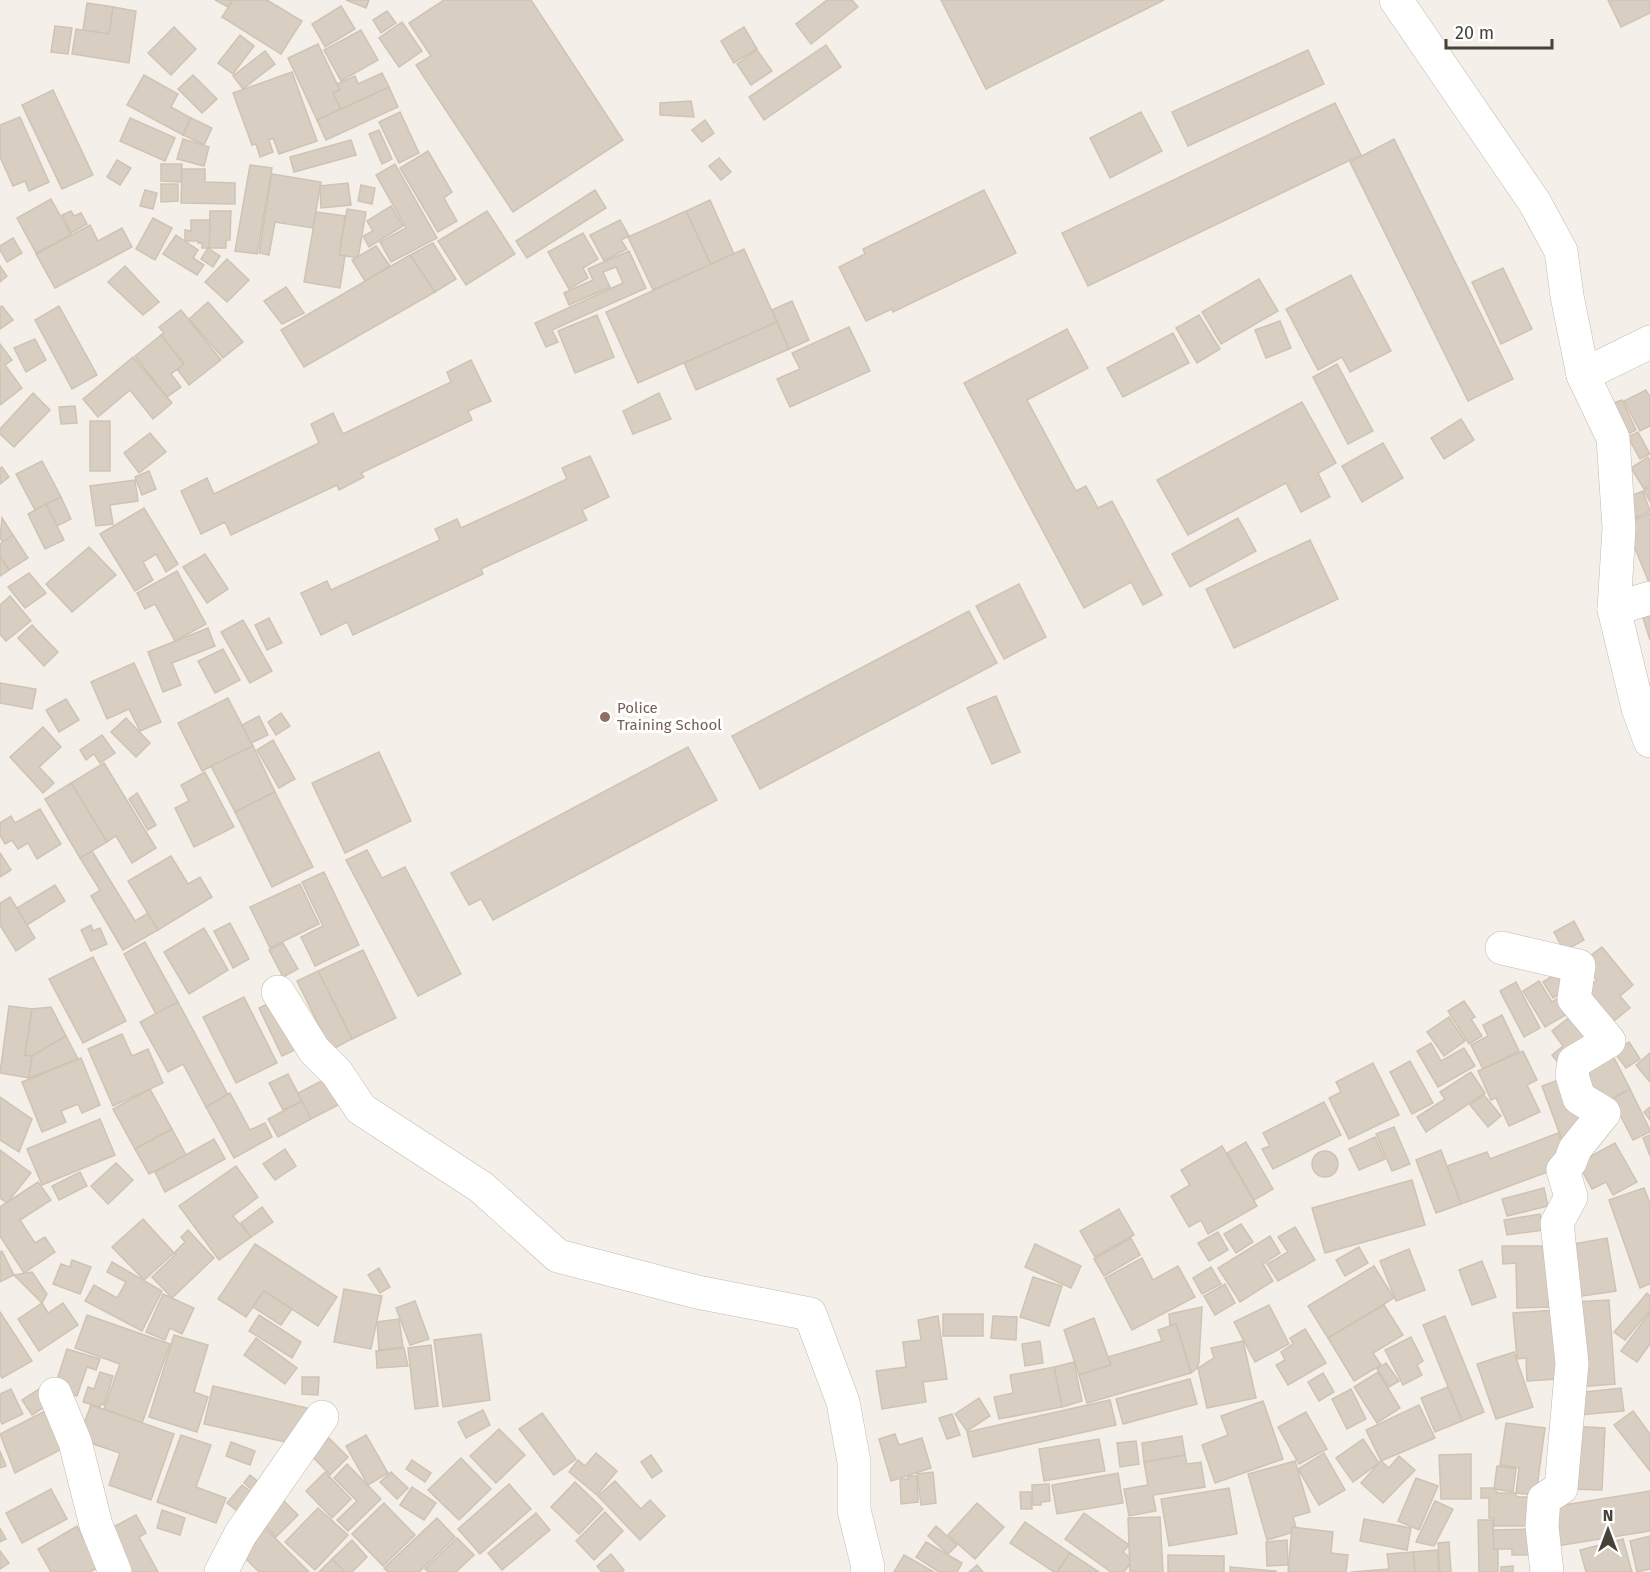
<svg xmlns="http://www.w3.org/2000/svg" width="1650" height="1572" font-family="'Fira Sans',sans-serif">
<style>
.building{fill:#d8cec2;stroke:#d0c3b3;stroke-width:1.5}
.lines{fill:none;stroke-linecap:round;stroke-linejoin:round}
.minor-casing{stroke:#c2baaf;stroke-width:34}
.minor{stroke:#fff;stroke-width:33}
.education-dot{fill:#8d6e63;stroke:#fff;stroke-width:2}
.labels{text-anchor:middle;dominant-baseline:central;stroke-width:6;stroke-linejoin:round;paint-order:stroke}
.education-label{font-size:15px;fill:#785e54;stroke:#fff;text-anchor:start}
</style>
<rect width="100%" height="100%" fill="#f4f0e9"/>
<g class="building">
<polygon points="215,0 233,0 228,7"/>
<polygon points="233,0 267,0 302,21 281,54 222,17"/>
<polygon points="346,0 369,0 366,8"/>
<polygon points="444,0 531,0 623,140 513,212 416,65 431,56 409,23"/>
<polygon points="827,0 852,0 858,7 811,44 796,24"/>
<polygon points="941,0 1164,0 986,89"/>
<polygon points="1608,0 1650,0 1650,13 1621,27"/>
<polygon points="87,3 113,7 109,34 83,30"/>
<polygon points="341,6 355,29 325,47 312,24"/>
<polygon points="113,7 136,11 129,63 72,54 76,29 109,34"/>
<polygon points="387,11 396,23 381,33 373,20"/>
<polygon points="402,22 422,51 399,67 379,38"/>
<polygon points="55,26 72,28 68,54 51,52"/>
<polygon points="174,27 196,49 171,75 148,53"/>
<polygon points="744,27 757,49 734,63 721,41"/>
<polygon points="361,30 378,60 341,81 324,50"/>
<polygon points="240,35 254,46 233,74 218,63"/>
<polygon points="318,44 340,90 333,93 341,109 317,120 288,58"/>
<polygon points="826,45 841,67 764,120 749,97"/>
<polygon points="757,50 772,71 751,85 737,64"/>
<polygon points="1308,50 1324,84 1188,146 1172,112"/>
<polygon points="265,51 275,64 243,89 233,76"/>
<polygon points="292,72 317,141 279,154 273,138 269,140 273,152 260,157 256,144 252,145 233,93"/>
<polygon points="382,73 389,87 341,109 333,93 340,90 337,84 355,76 358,84"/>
<polygon points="144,75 178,94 171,107 191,118 183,135 127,105"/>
<polygon points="193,75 217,99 202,113 178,89"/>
<polygon points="389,87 398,107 326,140 317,120"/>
<polygon points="53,90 93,175 62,189 22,105"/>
<polygon points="691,101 694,117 660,115 660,103"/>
<polygon points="1335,103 1361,155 1088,286 1062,233"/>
<polygon points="400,112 419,153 399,163 379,122"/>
<polygon points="1141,112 1162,151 1110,178 1090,138"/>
<polygon points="20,117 49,182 29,191 25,181 13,186 0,157 0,125"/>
<polygon points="130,118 175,138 165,161 120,141"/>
<polygon points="191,118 212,128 204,145 183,135"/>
<polygon points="705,120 714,133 702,142 692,130"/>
<polygon points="379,130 392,159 382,164 369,134"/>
<polygon points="183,139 209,147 204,166 177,159"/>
<polygon points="1394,139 1513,379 1468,401 1350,162"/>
<polygon points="351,140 356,155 294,172 290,157"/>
<polygon points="428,151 452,192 444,198 457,221 438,232 400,168"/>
<polygon points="719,158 731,172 721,180 709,166"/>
<polygon points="117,160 131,168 120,185 107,177"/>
<polygon points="161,164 182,164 181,182 161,181"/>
<polygon points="395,164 437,238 391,262 380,242 406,228 376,175"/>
<polygon points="250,165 272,168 257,254 235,251"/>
<polygon points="182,169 205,169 205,182 235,183 235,204 181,203"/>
<polygon points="272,174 321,182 313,228 275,222 269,255 259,253"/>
<polygon points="348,183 351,205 321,208 320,186"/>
<polygon points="161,184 178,184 178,201 161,202"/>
<polygon points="361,185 375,188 372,204 358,201"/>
<polygon points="145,190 157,193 153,209 140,206"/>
<polygon points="595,190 606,208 527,258 516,241"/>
<polygon points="984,190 1016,253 893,312 892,309 866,321 839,267 865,254 863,249"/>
<polygon points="51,199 71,235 36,253 17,218"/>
<polygon points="710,200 734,254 711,265 686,211"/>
<polygon points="391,206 403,226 369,247 363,236 373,231 367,221"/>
<polygon points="347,209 366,212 358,258 339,255"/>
<polygon points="71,211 74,216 81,213 87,224 71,233 62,215"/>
<polygon points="210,211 231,211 230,240 226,240 226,248 209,248"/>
<polygon points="487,211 515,254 466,285 438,241"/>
<polygon points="686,211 711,265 653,290 628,237"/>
<polygon points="316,212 345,216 339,255 345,256 340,288 304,282"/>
<polygon points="153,218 172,228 155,260 136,249"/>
<polygon points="191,220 210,220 209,248 202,248 202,243 198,243 198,241 185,241 185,230 191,231"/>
<polygon points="620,220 629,236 621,240 627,249 604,261 590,235"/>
<polygon points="90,225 98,241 122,228 132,247 55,288 36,254"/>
<polygon points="583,233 598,259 583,268 588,278 569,289 548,252"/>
<polygon points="176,235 198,250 193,258 204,265 197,275 163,254"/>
<polygon points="13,238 22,253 7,262 0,250 0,246"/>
<polygon points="433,243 456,279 435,292 410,255"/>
<polygon points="376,246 390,266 365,281 352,260"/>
<polygon points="208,248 220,256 213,267 201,259"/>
<polygon points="744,249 777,322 638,383 606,312"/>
<polygon points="629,251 646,288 552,330 558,342 546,347 535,323 623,283 616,267 603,272 610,287 569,305 564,293 593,280 588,269"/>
<polygon points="410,255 435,292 304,367 281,330"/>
<polygon points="227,259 249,280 227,302 205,282"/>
<polygon points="0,266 7,276 0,282"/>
<polygon points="125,266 159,302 143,315 108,282"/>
<polygon points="1503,268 1532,329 1501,344 1472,282"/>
<polygon points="1351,275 1391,351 1350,372 1342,357 1318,370 1286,309"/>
<polygon points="1259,279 1278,311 1221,344 1202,312"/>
<polygon points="286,287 304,313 282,324 264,301"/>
<polygon points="792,301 809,340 789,349 772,310"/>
<polygon points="208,302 243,342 223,358 189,319"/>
<polygon points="2,306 13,320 0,329 0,307"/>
<polygon points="59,306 97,375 72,389 35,320"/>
<polygon points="181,310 221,360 189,385 177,369 184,364 161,335 164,333 159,327"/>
<polygon points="597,315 614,357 575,373 558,331"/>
<polygon points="1199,315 1220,349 1197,363 1176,328"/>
<polygon points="1280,321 1291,348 1266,358 1255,330"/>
<polygon points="777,322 789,349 696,390 684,363"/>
<polygon points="849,327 870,371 790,407 777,379 800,369 792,353"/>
<polygon points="1067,329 1088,368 1027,400 1076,491 1086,486 1098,508 1112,501 1162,595 1143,605 1131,582 1084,608 964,383"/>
<polygon points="1173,333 1189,363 1123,397 1107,368"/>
<polygon points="161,335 184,364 171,374 181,387 167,397 135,356"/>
<polygon points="35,339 46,360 26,372 14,348"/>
<polygon points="0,344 12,360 5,365 22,388 0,405"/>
<polygon points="133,357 172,403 153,419 130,390 98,417 83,399"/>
<polygon points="471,360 491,401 468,411 472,420 361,473 364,477 339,490 337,485 231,535 225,522 201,534 181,491 207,478 214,494 319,443 311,424 333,413 343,434 451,382 447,372"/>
<polygon points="1337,364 1373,431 1348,444 1313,377"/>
<polygon points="1646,390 1650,397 1650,426 1640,431 1624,401"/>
<polygon points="33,393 50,410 14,447 0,434 0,429"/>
<polygon points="659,393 671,419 633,434 623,411"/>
<polygon points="1622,400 1636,430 1628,434 1614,403"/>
<polygon points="1302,402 1336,463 1318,473 1330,497 1301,512 1286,483 1188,535 1157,480"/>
<polygon points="75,406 77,423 61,424 59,407"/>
<polygon points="1461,419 1474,440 1444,459 1431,438"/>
<rect x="90" y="421" width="20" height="50"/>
<polygon points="1638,432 1650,454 1640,459 1628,437"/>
<polygon points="150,433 166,452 139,473 124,453"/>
<polygon points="1383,443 1403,478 1362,502 1342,466"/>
<polygon points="590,456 609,497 582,510 587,520 481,569 483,574 353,635 347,622 321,635 301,593 327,581 331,590 440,540 435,529 457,519 461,528 567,479 562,468"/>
<polygon points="1648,457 1650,461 1650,485 1644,489 1631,468"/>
<polygon points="42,461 61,497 35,510 16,474"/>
<polygon points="2,467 9,477 0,484 0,468"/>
<polygon points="149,471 156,489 142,495 135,477"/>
<polygon points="135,480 138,501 110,505 113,524 96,526 90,486"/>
<polygon points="1650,487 1650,502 1644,490"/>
<polygon points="1643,491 1650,511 1635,518 1626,498"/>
<polygon points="61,497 71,519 57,526 46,504"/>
<polygon points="46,504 64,540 45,549 28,514"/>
<polygon points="144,508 178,564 166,572 156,554 143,562 153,580 135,591 100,534"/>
<polygon points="1650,513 1650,585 1625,524"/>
<polygon points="2,518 13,535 3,542 0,538"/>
<polygon points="1238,518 1256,551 1190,587 1172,554"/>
<polygon points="13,535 28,558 9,570 0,556 0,544"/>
<polygon points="1310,540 1338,599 1234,648 1206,589"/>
<polygon points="89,547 116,575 72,612 46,584"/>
<polygon points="205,554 228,589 207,603 183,567"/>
<polygon points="0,556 9,570 0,576"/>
<polygon points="177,571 206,624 175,641 155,604 145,609 137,593"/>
<polygon points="29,573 46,593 25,608 8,587"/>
<polygon points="1019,584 1046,637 1004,659 976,606"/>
<polygon points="10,596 31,621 6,641 0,634 0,605"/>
<polygon points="969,611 997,663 760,789 732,736"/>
<polygon points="1650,616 1650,640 1643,618"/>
<polygon points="269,618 282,643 267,650 255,625"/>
<polygon points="243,620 272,671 250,683 221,632"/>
<polygon points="32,625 58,652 44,666 18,638"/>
<polygon points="208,628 215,646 172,663 181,685 163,692 148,652"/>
<polygon points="223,649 240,680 215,693 198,661"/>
<polygon points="134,663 161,722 140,731 129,709 107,719 91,682"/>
<polygon points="0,683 36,689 32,709 0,703"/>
<polygon points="996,696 1020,752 992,764 967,708"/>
<polygon points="228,698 253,746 202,771 178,723"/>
<polygon points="66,699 79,720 59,732 46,710"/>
<polygon points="281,713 290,726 276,735 268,722"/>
<polygon points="259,716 268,735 251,743 242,725"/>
<polygon points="126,718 150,743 136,757 111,732"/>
<polygon points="43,727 61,747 39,767 54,783 43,793 10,757"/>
<polygon points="102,735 115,753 100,763 94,754 86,760 80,750"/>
<polygon points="273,740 295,779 279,788 257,750"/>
<polygon points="253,746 275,792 235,812 211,766"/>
<polygon points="688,747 717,800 493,920 481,899 469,905 451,873"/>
<polygon points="379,752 411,821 345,853 312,783"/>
<polygon points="104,763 156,848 132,863 116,836 107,842 71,783"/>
<polygon points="205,772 234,827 194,847 175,808 189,801 181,785"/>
<polygon points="71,783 107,842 80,858 45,799"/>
<polygon points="275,792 313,867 272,887 235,812"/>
<polygon points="137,793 156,825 148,830 129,799"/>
<polygon points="40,809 61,844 37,859 28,843 18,849 12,840 5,844 0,835 0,823 11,816 15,823"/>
<polygon points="367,850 382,878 405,867 461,974 418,996 346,860"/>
<polygon points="92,851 135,921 148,913 158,930 123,950 91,896 100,890 80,858"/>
<polygon points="0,853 11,870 0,877"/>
<polygon points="171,856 188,884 200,877 212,897 158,930 128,881"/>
<polygon points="324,872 359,945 315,966 301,937 323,926 302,882"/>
<polygon points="300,884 319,924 270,948 250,907"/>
<polygon points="55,885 65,901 27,925 17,908"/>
<polygon points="10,897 35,938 16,951 0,925 0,903"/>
<polygon points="1574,921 1584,940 1564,951 1554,932"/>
<polygon points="230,923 249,959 233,968 214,931"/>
<polygon points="91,925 93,931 100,928 107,944 91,951 81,930"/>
<polygon points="204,928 228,970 189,994 164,952"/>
<polygon points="145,942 178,1002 156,1014 124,954"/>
<polygon points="283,943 298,969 283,977 269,950"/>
<polygon points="1602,947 1633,985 1620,996 1630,1008 1604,1029 1577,995 1597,980 1582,962"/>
<polygon points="363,950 396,1018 352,1039 318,971"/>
<polygon points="93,957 126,1021 83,1043 49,979"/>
<polygon points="1563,969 1574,985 1553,998 1543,982"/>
<polygon points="318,971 352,1039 331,1050 297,981"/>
<polygon points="1539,981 1552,1002 1566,993 1576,1009 1545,1027 1523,991"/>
<polygon points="1516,982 1540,1028 1524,1037 1500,991"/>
<polygon points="244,997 277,1063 236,1083 203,1017"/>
<polygon points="278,999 301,1047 282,1056 259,1008"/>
<polygon points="1464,1001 1475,1017 1471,1019 1482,1036 1469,1044 1448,1011"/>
<polygon points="178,1002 228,1095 206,1107 183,1064 168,1072 140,1022"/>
<polygon points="9,1006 32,1009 25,1055 32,1056 29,1078 0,1073"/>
<polygon points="51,1007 66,1036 32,1056 25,1055 32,1009"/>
<polygon points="1580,1009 1601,1035 1561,1066 1552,1055 1563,1046 1552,1031"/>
<polygon points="1502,1015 1519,1051 1483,1069 1471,1045 1488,1036 1483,1025"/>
<polygon points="1449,1017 1465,1041 1444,1056 1427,1032"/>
<polygon points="122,1034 132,1056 148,1049 163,1083 113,1106 88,1049"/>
<polygon points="66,1036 78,1059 29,1078 32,1056"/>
<polygon points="1629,1042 1640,1059 1626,1068 1614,1052"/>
<polygon points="1431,1043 1441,1061 1464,1048 1475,1066 1438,1087 1417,1051"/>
<polygon points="1610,1050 1630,1089 1597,1106 1577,1066"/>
<polygon points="1523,1051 1537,1080 1527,1085 1540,1112 1509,1126 1496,1098 1491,1100 1478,1071"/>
<polygon points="1650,1053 1650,1082 1636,1065"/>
<polygon points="81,1058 100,1105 82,1113 78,1104 61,1111 66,1122 42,1132 22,1082"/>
<polygon points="1410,1061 1433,1103 1412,1114 1390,1072"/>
<polygon points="1373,1063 1399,1115 1349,1139 1329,1098 1341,1092 1336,1082"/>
<polygon points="1471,1072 1485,1093 1426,1132 1417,1117 1445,1099 1440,1092"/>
<polygon points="288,1074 302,1101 283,1110 269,1083"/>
<polygon points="331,1076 344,1102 311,1119 298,1093"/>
<polygon points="1564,1078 1584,1133 1562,1140 1542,1086"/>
<polygon points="150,1089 172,1129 135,1149 113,1109"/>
<polygon points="1630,1089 1650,1130 1650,1132 1633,1140 1612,1099"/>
<polygon points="230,1093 250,1130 265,1123 272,1137 234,1158 206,1107"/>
<polygon points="1484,1095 1501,1116 1488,1127 1470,1105"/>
<polygon points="0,1097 32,1119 19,1152 0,1140"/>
<polygon points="302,1101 311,1119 278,1137 268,1119"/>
<polygon points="1324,1102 1341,1135 1273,1169 1262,1149 1270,1146 1263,1133"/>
<polygon points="1650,1107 1650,1120 1644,1112"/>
<polygon points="100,1119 115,1155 42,1185 27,1149"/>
<polygon points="1394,1127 1410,1164 1392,1171 1376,1134"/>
<polygon points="172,1129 186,1155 149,1174 135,1149"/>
<polygon points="1558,1133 1569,1164 1461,1204 1447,1166 1487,1152 1490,1159"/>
<polygon points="1650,1135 1650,1156 1643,1138"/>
<polygon points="1375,1137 1385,1159 1359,1170 1349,1149"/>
<polygon points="214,1139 225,1159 165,1192 155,1172"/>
<polygon points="1246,1142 1273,1189 1254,1200 1227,1153"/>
<polygon points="1615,1143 1637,1182 1613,1195 1606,1182 1592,1189 1578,1163"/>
<polygon points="1222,1146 1257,1206 1208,1234 1201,1220 1189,1227 1171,1196 1190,1185 1181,1170"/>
<polygon points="285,1149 296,1166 275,1180 263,1164"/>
<polygon points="0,1150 31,1173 7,1203 0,1198"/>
<polygon points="1441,1150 1461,1204 1436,1213 1416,1160"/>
<circle cx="1325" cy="1164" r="13"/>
<polygon points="116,1163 133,1180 108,1204 91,1186"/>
<polygon points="236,1166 258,1197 233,1216 251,1237 219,1260 179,1206"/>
<polygon points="80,1172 87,1186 59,1200 52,1186"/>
<polygon points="1412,1180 1425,1225 1325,1253 1312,1208"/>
<polygon points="38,1182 51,1200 20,1220 35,1243 45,1237 55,1252 24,1273 0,1236 0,1207"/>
<polygon points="1544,1188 1548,1206 1507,1216 1502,1199"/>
<polygon points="1644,1188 1650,1203 1650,1284 1640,1288 1609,1200"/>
<polygon points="262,1207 273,1222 251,1237 241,1223"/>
<polygon points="1119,1209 1134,1235 1095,1257 1080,1231"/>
<polygon points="1540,1214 1543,1230 1507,1235 1504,1220"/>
<polygon points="143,1219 174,1253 144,1280 112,1247"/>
<polygon points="1241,1224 1253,1242 1236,1253 1224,1234"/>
<polygon points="1295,1227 1315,1260 1278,1281 1267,1264 1288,1252 1278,1237"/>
<polygon points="188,1230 214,1258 172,1298 152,1277 176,1254 174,1253 185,1242 181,1237"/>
<polygon points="1218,1232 1228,1250 1209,1261 1198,1243"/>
<polygon points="1270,1236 1280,1253 1263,1264 1273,1281 1240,1302 1218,1268"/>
<polygon points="1131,1238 1140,1255 1104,1276 1094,1259"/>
<polygon points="1607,1238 1616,1291 1569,1298 1561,1246"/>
<polygon points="255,1244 337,1297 318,1326 264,1291 246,1317 218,1299"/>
<polygon points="1035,1244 1081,1266 1071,1288 1025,1267"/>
<polygon points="1502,1246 1552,1246 1553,1307 1517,1308 1516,1263 1503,1264"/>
<polygon points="1359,1247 1368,1263 1345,1276 1336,1260"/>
<polygon points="1409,1249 1425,1290 1396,1301 1380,1261"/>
<polygon points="2,1251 14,1275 0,1282 0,1252"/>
<polygon points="1142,1258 1153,1280 1178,1266 1195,1297 1132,1330 1105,1278"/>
<polygon points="72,1260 91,1267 80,1294 53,1284 61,1264 70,1267"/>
<polygon points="1482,1261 1496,1297 1472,1305 1459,1270"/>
<polygon points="112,1262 162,1291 142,1331 85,1301 94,1285 117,1298 126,1282 107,1272"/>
<polygon points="1374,1266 1394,1298 1328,1338 1308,1306"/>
<polygon points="1211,1267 1221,1284 1202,1294 1193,1278"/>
<polygon points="379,1268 390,1287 380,1293 368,1275"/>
<polygon points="32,1272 47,1294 42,1303 14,1275"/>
<polygon points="1033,1277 1062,1286 1049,1326 1020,1317"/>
<polygon points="1225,1284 1235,1303 1215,1315 1204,1296"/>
<polygon points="344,1289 382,1296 371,1349 334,1342"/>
<polygon points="264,1291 292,1309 281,1325 253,1307"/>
<polygon points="1647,1293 1650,1296 1650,1310 1625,1340 1614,1332"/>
<polygon points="163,1294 194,1308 182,1334 170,1328 165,1340 146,1332"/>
<polygon points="1609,1300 1615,1384 1578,1387 1573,1302"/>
<polygon points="415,1301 429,1339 410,1345 396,1308"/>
<polygon points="42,1303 48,1313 63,1303 78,1325 39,1351 18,1319"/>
<polygon points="1269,1305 1289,1344 1255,1362 1234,1322"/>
<polygon points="1384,1305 1403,1335 1373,1353 1381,1365 1354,1381 1328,1338"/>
<polygon points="1202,1307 1199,1362 1197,1368 1191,1373 1176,1324 1170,1326 1169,1314"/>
<polygon points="1555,1310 1559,1379 1527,1381 1526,1358 1517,1359 1513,1313"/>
<polygon points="0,1312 32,1361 2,1378 0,1375"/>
<polygon points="1650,1312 1650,1344 1637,1362 1621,1351"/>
<rect x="943" y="1314" width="40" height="22"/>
<polygon points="87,1315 170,1344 142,1423 104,1409 120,1364 75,1348"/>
<polygon points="259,1315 301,1342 292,1358 249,1331"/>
<polygon points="938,1316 947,1379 923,1382 926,1402 882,1409 876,1371 906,1367 903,1342 921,1340 918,1320"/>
<polygon points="993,1316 1017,1317 1016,1340 991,1338"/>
<polygon points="1445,1316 1484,1412 1462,1421 1423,1325"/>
<polygon points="1094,1318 1111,1365 1079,1375 1064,1330"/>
<polygon points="399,1319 403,1347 379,1350 377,1322"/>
<polygon points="1176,1324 1191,1373 1087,1403 1079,1375 1111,1365 1108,1357 1162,1341 1158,1330"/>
<polygon points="1305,1329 1326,1363 1288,1385 1276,1365 1285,1360 1281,1352 1293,1344 1290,1338"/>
<polygon points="481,1334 490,1400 443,1407 434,1340"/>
<polygon points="174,1335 208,1345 194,1392 208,1397 197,1432 149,1417"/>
<polygon points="1411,1337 1423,1361 1417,1365 1422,1375 1403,1385 1385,1350"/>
<polygon points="256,1338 297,1368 285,1384 244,1355"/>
<polygon points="1040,1341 1043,1363 1025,1366 1022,1344"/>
<polygon points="1243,1341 1256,1398 1207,1408 1198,1368 1214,1358 1211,1348"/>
<polygon points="431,1345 438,1406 415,1409 408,1348"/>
<polygon points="404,1348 408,1366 377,1368 376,1351"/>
<polygon points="67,1349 100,1359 96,1370 87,1367 77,1396 54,1389"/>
<polygon points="1514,1352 1533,1407 1496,1419 1477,1364"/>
<polygon points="1074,1362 1082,1401 1062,1407 1054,1367"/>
<polygon points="1386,1363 1399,1381 1389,1387 1377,1369"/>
<polygon points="1054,1367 1062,1407 999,1419 994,1397 1013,1393 1010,1375"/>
<polygon points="100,1372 113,1376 104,1405 101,1404 100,1407 83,1402 88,1387 94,1389"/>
<polygon points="1378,1372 1400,1408 1377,1423 1354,1387"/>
<polygon points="1323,1373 1334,1392 1319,1401 1308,1382"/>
<polygon points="302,1377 319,1377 318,1395 302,1394"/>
<polygon points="1190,1379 1197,1404 1123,1424 1116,1399"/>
<polygon points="213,1386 307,1408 299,1445 204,1424"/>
<polygon points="1448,1387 1462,1421 1435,1432 1421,1398"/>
<polygon points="1621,1388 1624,1411 1579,1415 1576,1393"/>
<polygon points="11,1389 23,1414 2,1424 0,1419 0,1394"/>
<polygon points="39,1389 49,1404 32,1415 22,1400"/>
<polygon points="1351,1389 1366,1419 1347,1429 1332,1399"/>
<polygon points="979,1398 990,1416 967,1431 955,1414"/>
<polygon points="1110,1400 1116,1425 973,1457 967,1432"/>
<polygon points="1263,1401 1283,1459 1215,1483 1202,1445 1228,1435 1221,1416"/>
<polygon points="91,1405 174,1434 151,1500 109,1485 120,1453 78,1439"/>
<polygon points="1419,1405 1435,1438 1381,1461 1366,1430"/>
<polygon points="49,1409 68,1446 15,1473 0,1434"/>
<polygon points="483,1410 490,1425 466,1438 458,1422"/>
<polygon points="1633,1411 1650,1434 1650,1471 1614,1425"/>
<polygon points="1306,1412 1327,1449 1299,1464 1278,1427"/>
<polygon points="542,1413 576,1459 554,1475 519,1429"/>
<polygon points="952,1414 960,1435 947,1439 939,1418"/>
<polygon points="1506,1423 1545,1428 1536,1495 1516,1493 1519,1468 1500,1465"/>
<polygon points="1569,1426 1605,1428 1602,1490 1566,1489"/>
<polygon points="499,1429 525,1455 496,1483 470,1456"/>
<polygon points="895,1434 899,1445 922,1438 931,1468 891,1481 879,1439"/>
<polygon points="181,1435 211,1445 196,1487 226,1498 216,1523 157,1502"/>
<polygon points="366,1435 388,1473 368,1485 346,1446"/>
<polygon points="1182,1436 1185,1455 1144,1462 1142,1443"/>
<polygon points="329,1438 348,1457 330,1475 311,1455"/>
<polygon points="1099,1439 1105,1471 1044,1481 1039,1449"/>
<polygon points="1363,1439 1379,1463 1353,1482 1336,1458"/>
<polygon points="1136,1441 1139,1464 1120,1467 1117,1443"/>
<polygon points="231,1442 255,1451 250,1465 226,1456"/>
<polygon points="0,1451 6,1466 0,1468"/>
<polygon points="596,1453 617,1471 597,1495 569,1472 578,1460 585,1466"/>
<polygon points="1324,1453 1345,1490 1319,1505 1298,1469"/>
<polygon points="1471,1454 1471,1499 1441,1499 1439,1455"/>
<polygon points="651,1455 662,1471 652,1478 641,1462"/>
<polygon points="1185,1455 1187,1464 1201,1462 1205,1487 1153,1495 1156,1511 1129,1516 1124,1489 1148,1485 1144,1462"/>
<polygon points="1399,1456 1415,1470 1383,1503 1361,1483 1381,1461 1389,1468"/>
<polygon points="461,1458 491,1489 459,1520 428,1490"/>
<polygon points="412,1460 431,1473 425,1482 406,1469"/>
<polygon points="1295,1461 1310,1512 1293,1517 1297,1531 1267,1540 1248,1474"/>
<polygon points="347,1464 381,1499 348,1531 337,1520 357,1501 334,1478"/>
<polygon points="1497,1466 1516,1469 1513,1492 1494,1489"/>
<polygon points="325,1472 351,1499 332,1518 306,1491"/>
<polygon points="391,1472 408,1488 397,1499 380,1482"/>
<polygon points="933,1472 936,1503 921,1505 917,1474"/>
<polygon points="1118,1473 1123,1503 1057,1514 1052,1485"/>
<polygon points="250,1475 262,1485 256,1493 244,1483"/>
<polygon points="908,1476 917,1476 918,1502 901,1504 900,1479 908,1479"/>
<polygon points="1416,1478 1438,1486 1419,1530 1398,1521"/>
<polygon points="615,1481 641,1509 650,1500 665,1516 640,1540 598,1496"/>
<polygon points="575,1482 603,1509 579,1534 551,1507"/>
<polygon points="509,1484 531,1509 480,1554 458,1529"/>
<polygon points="1049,1484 1050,1501 1041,1502 1041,1505 1033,1505 1032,1485"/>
<polygon points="242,1485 257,1496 242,1515 227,1503"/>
<polygon points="412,1487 436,1503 424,1520 400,1505"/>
<polygon points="1229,1488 1237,1534 1169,1546 1161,1499"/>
<polygon points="1481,1488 1493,1488 1498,1493 1516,1493 1516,1496 1519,1497 1537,1497 1537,1526 1494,1526 1494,1518 1489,1518 1489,1498 1481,1498"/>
<polygon points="51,1489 67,1519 22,1543 6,1513"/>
<polygon points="1650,1491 1650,1531 1551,1547 1545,1508"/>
<polygon points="1020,1492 1031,1492 1032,1509 1021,1509"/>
<polygon points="279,1496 298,1515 276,1537 261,1521"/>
<polygon points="1435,1501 1453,1509 1434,1546 1416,1542"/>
<polygon points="384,1503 415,1535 383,1566 352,1534"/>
<polygon points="977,1503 1004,1527 975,1559 948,1535"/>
<polygon points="318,1508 348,1535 315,1570 285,1542"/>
<polygon points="162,1510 185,1518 180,1535 157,1528"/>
<polygon points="605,1512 623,1531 594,1560 576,1541"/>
<polygon points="536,1513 550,1530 502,1570 488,1553"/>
<polygon points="1084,1513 1129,1545 1123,1552 1133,1560 1124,1572 1111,1572 1065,1539"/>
<polygon points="136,1515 146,1533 139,1537 158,1572 121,1572 100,1534"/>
<polygon points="1160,1517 1163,1572 1130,1572 1128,1518"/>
<polygon points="437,1518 455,1537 419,1572 388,1572 384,1568"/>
<polygon points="1364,1519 1411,1528 1407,1550 1360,1541"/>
<polygon points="1478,1520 1493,1520 1494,1549 1498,1549 1498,1572 1479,1572"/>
<polygon points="1025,1522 1070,1553 1057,1572 1054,1572 1010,1543"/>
<polygon points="262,1525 309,1572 259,1572 237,1550"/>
<polygon points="77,1526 84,1539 106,1563 90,1572 51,1572 38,1549"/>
<polygon points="936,1526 957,1545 948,1554 928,1536"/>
<polygon points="1292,1527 1333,1532 1331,1553 1348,1555 1346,1572 1288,1572"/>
<polygon points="0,1528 6,1539 0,1542"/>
<polygon points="1539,1529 1540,1555 1512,1555 1512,1549 1494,1549 1493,1530"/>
<polygon points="1650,1536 1650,1569 1637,1572 1630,1541"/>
<polygon points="457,1538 474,1555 456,1572 429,1572 425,1569"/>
<polygon points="1623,1539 1632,1572 1586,1572 1580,1550"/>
<polygon points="352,1540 367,1557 352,1572 345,1572 332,1559"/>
<polygon points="1287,1540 1288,1565 1267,1566 1266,1542"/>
<polygon points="926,1542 962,1563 957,1572 939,1572 916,1557"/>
<polygon points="1449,1542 1451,1572 1440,1572 1438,1543"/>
<polygon points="1437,1550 1439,1572 1415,1572 1413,1552"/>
<polygon points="0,1551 9,1563 0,1569"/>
<polygon points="1413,1552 1415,1572 1351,1572 1389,1569 1387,1554"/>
<polygon points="1070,1553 1099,1572 1057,1572"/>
<polygon points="611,1554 624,1570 622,1572 602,1572 597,1566"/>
<polygon points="904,1555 934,1572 894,1572"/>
<polygon points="1168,1555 1224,1556 1224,1572 1168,1572"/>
<polygon points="332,1559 345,1572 319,1572"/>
<polygon points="977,1565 983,1572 969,1572"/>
<polygon points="1513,1566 1513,1572 1501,1572 1501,1567"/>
<polygon points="1230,1567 1276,1571 1276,1572 1230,1572"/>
</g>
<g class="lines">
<defs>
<g id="minor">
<polyline points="1396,0 1535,203 1561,251 1567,296 1583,375 1613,438 1619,528 1614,609 1638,708 1650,741"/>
<polyline points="1583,375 1650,342"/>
<polyline points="1614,609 1650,598"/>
<polyline points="1502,948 1579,966 1574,999 1609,1041 1574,1062 1572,1075 1579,1098 1604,1113 1575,1149 1570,1162 1563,1170 1571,1197 1557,1223 1572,1363 1561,1488 1544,1499 1542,1526 1547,1572"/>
<polyline points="278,992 314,1050 337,1073 361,1109 481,1187 558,1256 697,1292 810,1314 843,1402 854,1462 854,1510 868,1567 867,1572"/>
<polyline points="55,1394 75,1442 96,1525 115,1572"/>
<polyline points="221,1572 240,1535 322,1417"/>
</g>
</defs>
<use href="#minor" class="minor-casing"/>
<use href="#minor" class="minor"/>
</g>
<circle class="education-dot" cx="605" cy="717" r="6"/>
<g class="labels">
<g class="education-label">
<text x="617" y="708">Police<tspan x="617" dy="17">Training School</tspan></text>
</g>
</g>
<g transform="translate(1608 1530)" stroke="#ffffff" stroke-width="4.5" paint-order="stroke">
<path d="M0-4.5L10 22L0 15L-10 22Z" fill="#474138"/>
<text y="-9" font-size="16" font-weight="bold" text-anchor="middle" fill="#474138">N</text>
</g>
<path d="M1446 39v9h106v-9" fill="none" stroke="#474138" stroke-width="3"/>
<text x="1455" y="39" font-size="18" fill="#474138" stroke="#ffffff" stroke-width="4.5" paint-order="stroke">20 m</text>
</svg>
